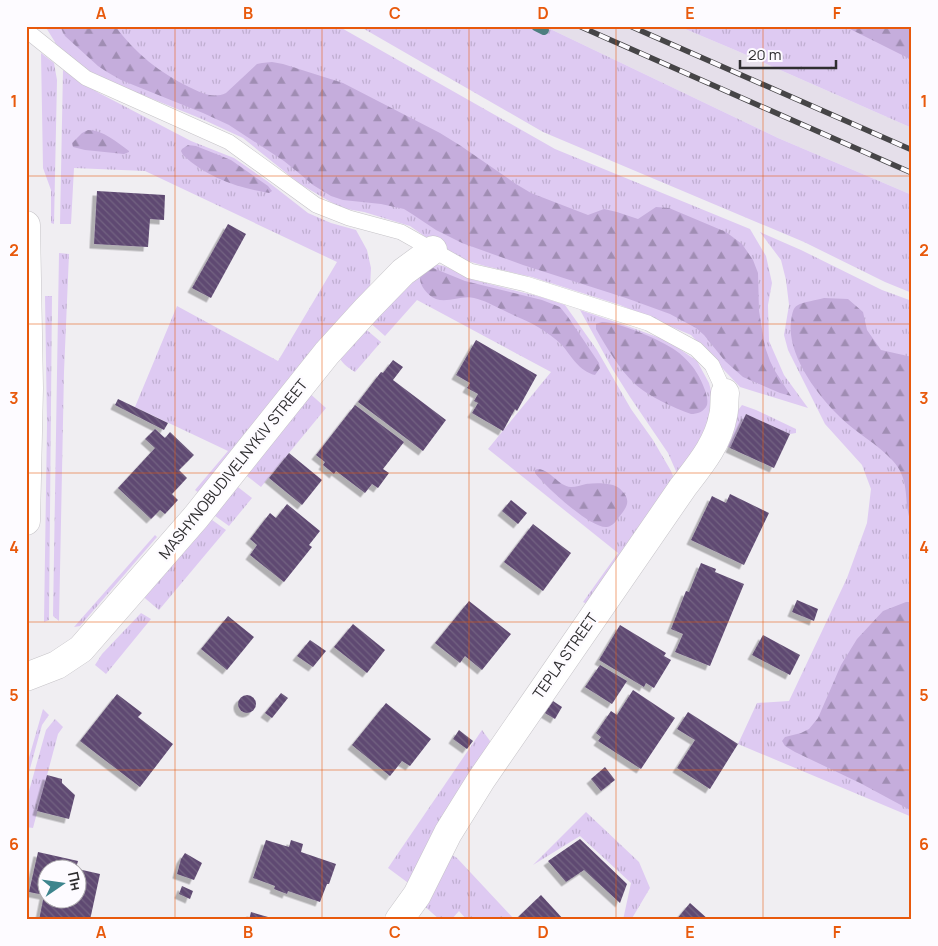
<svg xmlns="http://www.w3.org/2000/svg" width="938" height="946" font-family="Manrope,sans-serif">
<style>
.built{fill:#e5dfea}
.grass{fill:url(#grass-tufts)}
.forest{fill:url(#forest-firs)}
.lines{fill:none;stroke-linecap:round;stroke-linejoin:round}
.stream{stroke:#4e7f80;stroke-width:10}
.building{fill:url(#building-back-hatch);filter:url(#shadow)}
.lane-casing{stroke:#c6c4c8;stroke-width:16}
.street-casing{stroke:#c6c4c8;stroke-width:29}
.lane{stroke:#fff;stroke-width:15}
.street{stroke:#fff;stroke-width:28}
.rail-casing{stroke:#464547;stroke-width:5.5}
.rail{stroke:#fdfbff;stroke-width:4;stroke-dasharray:11;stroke-linecap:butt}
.grid{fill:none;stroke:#e8590c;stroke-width:1;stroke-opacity:0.55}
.labels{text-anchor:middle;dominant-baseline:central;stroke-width:5;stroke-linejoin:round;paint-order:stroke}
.street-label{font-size:15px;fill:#2f2e30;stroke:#fdfbff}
.neatline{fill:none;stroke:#e8590c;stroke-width:2}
.grid-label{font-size:16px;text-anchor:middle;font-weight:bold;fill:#e8590c}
</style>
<defs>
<pattern id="grass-tufts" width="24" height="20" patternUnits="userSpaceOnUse" patternTransform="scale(1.25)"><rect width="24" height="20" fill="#decaf2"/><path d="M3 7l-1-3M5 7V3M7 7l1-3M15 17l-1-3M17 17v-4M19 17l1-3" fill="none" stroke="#bfaed0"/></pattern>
<pattern id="forest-firs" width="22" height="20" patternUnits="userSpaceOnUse" patternTransform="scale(1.25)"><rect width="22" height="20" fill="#c5addc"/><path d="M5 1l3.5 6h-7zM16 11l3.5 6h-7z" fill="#a08db3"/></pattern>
<pattern id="building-back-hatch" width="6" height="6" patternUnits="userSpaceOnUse" patternTransform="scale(1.25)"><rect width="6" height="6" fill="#5f4a72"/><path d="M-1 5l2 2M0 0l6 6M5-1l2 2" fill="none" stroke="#736282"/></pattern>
<filter id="shadow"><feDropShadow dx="-4.5" dy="4.5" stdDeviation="0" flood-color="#0004"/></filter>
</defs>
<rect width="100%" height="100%" fill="#f0eef2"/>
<polygon class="built" points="544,26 678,26 735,50 912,128 912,195 778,138"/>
<g class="grass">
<polygon points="45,26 338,26 555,149 750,229 766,256 772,283 768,305 769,341 784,375 808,408 740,387 691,335 620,305 532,277 485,266 454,257 410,226 364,212 341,208 300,184 243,138 202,119 88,73 58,47"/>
<polygon points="359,26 544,26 778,138 912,195 912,293 885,282 804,242 543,132"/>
<polygon points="678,26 912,26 912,128 735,50"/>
<polygon points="41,53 54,63 57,80 54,224 51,223 51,190 43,168"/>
<polygon points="63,70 99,93 191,141 234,158 267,181 308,213 331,223 356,230 367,250 371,268 370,289 199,493 195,490 228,451 135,407 177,306 278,361 337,262 145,171 74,168 71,224 60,224"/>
<polygon points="760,232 801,250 882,290 912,301 912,817 738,744 757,703 789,701 847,578 867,523 871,489 862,465 825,424 788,350 784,335 789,305 786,280 781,260"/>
<polygon points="59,253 69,254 64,372 59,621 53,616"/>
<polygon points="428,263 444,266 474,280 541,297 565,305 597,350 631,409 653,440 671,471 676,483 591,606 583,602 618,553 488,449 551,372 417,300 385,336 367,320"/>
<polygon points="45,296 52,296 49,620 44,622 47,424"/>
<polygon points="580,310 630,327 668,341 697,361 709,383 714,402 709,426 679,478 668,453 630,397 613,370"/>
<path d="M362,326L381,342L355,372C347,367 341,363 338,354Z"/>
<polygon points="307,391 326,408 261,487 243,473"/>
<polygon points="742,405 756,410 796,429 796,433 790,434 746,414 730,448 720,443 714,442"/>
<polygon points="234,484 252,498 229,526 211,513"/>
<polygon points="208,517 226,530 159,610 140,594"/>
<polygon points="155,535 157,537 80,626 74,627"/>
<polygon points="141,613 151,619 106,674 95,665 102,654"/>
<polygon points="43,709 49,715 42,725 26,783 26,768"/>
<polygon points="55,719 63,727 58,734 33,828 26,827 26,802 46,730"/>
<polygon points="482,730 493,745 411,885 388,868"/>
<polygon points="586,812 639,862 650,888 631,920 623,920 631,883 580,836 533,865"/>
<polygon points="449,853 457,858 515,920 467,920 459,911 451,920 440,920 422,904"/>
</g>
<g class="forest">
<path d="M60,26H115C135,53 160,73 189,87C201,93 213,99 226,93L257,64L262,63L272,62L283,64L343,83L440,133L461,146L516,184L531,193L588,215L604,209L617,212L638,219L656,207L669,208L726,232L742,244L753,260L758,273L759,311L765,347L770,361L775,371L791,396L780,393L743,377L725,361L704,335L696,328L670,314L626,298L523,265L462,243L436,230L412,214L404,209L381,204L343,200L331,196L313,185L300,174L284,161L229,125L203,113L121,80L107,72L98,66L65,36Z"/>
<polygon points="844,26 912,26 912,60"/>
<path d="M88,130C103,130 117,142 129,151V152L124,154L85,150L73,147L72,143L82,133Z"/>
<path d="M188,145L196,146L231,160L268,186L272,191L269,193C238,188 206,177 183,155L181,151L182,149Z"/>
<path d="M433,268L465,281L542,300L560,307L568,317L599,363L600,368L595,375C579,371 572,357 562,345C555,338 546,332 538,327C526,320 514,316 503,310C494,306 484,300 474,298C462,295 448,303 436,299C422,293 410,271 433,268Z"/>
<path d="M824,298L848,299L863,312L867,330L881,350L912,357V525C902,503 912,482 893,461C878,444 856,433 840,417C817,395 787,355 791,322C792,316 792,308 798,305C802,302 818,300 824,298Z"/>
<path d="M602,322C619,322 661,340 675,350C681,354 687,360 692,366C698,373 710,396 707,405C704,412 697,414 691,414C674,408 648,396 635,384C619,369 607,348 596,329V324Z"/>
<path d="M538,469C551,470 558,486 571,487C576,487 581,485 586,484C595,483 604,483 613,485C616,486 620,488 622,491C632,501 626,508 619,517C616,521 613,526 607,527C591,529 545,486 535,473V470Z"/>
<polygon points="906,602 912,602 912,811 860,783 795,752 785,746 782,741 785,737 801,733 809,729 818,718 841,665 857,639 883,611"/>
</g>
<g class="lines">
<polyline class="stream" points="536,26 544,30"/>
</g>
<g class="building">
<polygon points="97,191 165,195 164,220 150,219 148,247 94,244"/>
<polygon points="228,224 246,234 211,298 192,288"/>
<polygon points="476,340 537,375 517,411 515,409 503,431 472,413 478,403 474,401 478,394 467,388 470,383 456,375"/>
<polygon points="393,360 403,367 393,380 446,420 423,451 358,402 381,372 383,373"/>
<polygon points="118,399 168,423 164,430 115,405"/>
<polygon points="355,405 404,442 383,469 389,473 378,488 372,484 365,493 336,471 334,474 323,465 325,462 316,455"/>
<polygon points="746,414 790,434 774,468 730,448"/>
<polygon points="155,429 165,438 170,432 194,455 179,470 187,478 172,494 178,500 165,514 160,510 151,519 118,488 155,448 145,439"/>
<polygon points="289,453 322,480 302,505 269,478"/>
<polygon points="730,494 769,513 744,565 691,540 712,496 726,503"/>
<polygon points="511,500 527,513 518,524 502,511"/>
<polygon points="287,504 320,531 309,545 312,547 284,582 250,555 257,545 250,539 270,513 276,518"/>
<polygon points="533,524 571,553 543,591 504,562"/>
<polygon points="701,563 716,569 715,572 744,584 710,666 675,652 683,634 671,629 686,591 689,592"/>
<polygon points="797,600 818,609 814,621 792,612"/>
<polygon points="469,601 511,634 482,670 465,656 460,663 435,643"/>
<polygon points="228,616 254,637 227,670 201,649"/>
<polygon points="353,624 385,650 367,673 334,647"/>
<polygon points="620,625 666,653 664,656 671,660 654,688 646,683 644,687 599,660"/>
<polygon points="763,635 800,655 790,675 752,655"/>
<polygon points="310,640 326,651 313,667 297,656"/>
<polygon points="600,665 627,681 612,704 585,687"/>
<polygon points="633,690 675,718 641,769 598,741 601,737 596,733 611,711 617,715"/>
<polygon points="281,693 288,698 272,718 265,713"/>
<polygon points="117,694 142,713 138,717 173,744 140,787 80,741"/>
<circle cx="247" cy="704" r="9"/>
<polygon points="553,701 562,707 555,719 545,713"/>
<polygon points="386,703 431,739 410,766 402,761 390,776 352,745"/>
<polygon points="688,712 738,744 710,789 677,768 695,740 677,729"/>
<polygon points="459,730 473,741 467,749 453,739"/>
<polygon points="605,767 615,780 601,791 591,779"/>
<polygon points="47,775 62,779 62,783 75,795 69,819 37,811"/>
<polygon points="580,839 627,884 620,903 584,870 566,882 548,861"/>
<polygon points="266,840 289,847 291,840 303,844 301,852 336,864 329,884 327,884 320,902 288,891 287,894 274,889 275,886 253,878"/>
<polygon points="38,852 78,861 76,868 48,868 48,898 78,898 78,869 100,874 90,920 39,920 44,895 29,892"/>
<polygon points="185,853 202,863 194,880 177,874 181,859"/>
<polygon points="182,886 193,891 190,899 179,894"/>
<polygon points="541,895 564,920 519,920 517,918"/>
<polygon points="690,903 709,920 676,920"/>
<polygon points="251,912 275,919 275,920 249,920"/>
</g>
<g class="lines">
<defs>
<polyline id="lane" points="26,30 86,78 229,142 316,205 349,218 401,232 470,271 526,284 648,323 696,349 712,365 725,393"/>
<g id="street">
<polyline points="26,225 29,388 26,521"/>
<polyline points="26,677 57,665 81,649 196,517 327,353 367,309 403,272 433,250"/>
<path d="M399,920L417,895L448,833L481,780L683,487C699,466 718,444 723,416C725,409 724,401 725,393"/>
</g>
</defs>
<use href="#lane" class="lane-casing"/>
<use href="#street" class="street-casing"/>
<use href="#lane" class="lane"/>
<use href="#street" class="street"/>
<defs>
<g id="rail">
<polyline points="579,26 912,173"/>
<polyline points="630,26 912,150"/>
</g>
</defs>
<use href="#rail" class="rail-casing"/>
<use href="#rail" class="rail"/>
</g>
<path class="grid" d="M175,26V920M322,26V920M469,26V920M616,26V920M763,26V920M26,176H912M26,324H912M26,473H912M26,622H912M26,770H912"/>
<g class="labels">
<g class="street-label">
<text transform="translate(233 469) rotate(-51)">MASHYNOBUDIVELNYKIV STREET</text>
<text transform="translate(565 656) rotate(-55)">TEPLA STREET</text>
</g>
</g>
<rect width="938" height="946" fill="none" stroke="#fdfbff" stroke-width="55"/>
<g transform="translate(62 884) rotate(77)"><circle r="24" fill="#fdfbff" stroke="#aba9ac"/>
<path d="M0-4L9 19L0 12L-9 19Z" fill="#3d858d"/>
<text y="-8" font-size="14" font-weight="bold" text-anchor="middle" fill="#2f2e30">Пн</text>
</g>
<path d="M740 60v8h96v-8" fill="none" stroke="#2f2e30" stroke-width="2.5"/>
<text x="748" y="60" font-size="15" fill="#2f2e30" stroke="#fdfbff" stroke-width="4" paint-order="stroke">20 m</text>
<rect x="28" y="28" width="882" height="890" class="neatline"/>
<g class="grid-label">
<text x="101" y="19">A</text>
<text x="248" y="19">B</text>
<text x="395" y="19">C</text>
<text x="543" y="19">D</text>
<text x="690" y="19">E</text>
<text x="837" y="19">F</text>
<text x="14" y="107">1</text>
<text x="924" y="107">1</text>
<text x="14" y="256">2</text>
<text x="924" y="256">2</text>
<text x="14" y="404">3</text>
<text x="924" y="404">3</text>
<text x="14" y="553">4</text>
<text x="924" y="553">4</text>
<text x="14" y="701">5</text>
<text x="924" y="701">5</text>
<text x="14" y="850">6</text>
<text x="924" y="850">6</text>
<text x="101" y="938">A</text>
<text x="248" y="938">B</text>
<text x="395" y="938">C</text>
<text x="543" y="938">D</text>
<text x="690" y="938">E</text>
<text x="837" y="938">F</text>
</g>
</svg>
